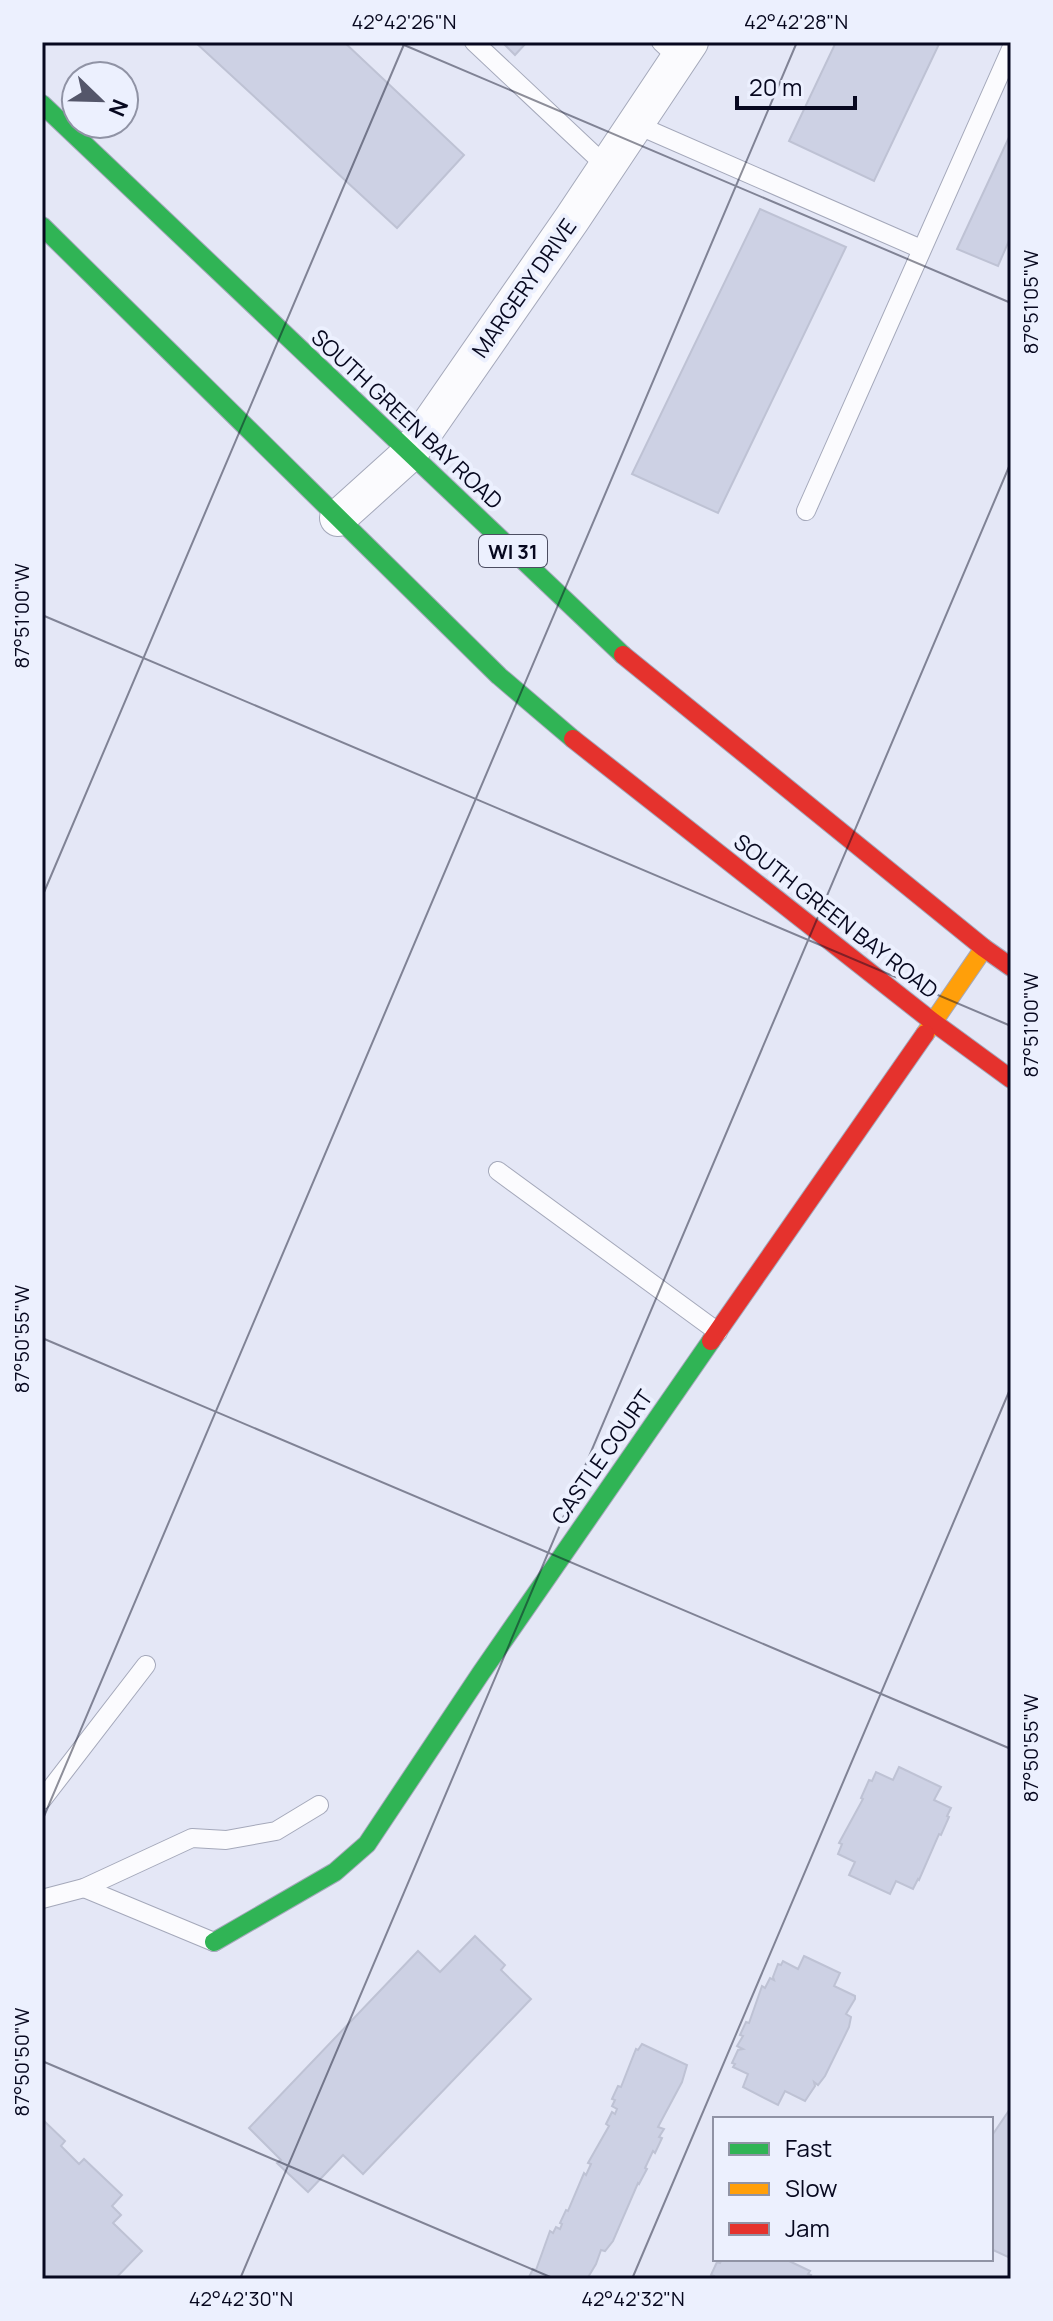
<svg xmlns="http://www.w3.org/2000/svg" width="1053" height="2321" font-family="Manrope,sans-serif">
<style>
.building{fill:#cdd1e4;stroke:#bec2d4;stroke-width:2}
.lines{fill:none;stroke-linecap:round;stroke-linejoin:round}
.lane-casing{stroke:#a4a8ba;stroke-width:20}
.street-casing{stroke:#a4a8ba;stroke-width:38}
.fast-casing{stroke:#a4a8ba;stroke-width:20}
.slow-casing{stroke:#a4a8ba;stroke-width:20}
.jam-casing{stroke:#a4a8ba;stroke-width:20}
.lane{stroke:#fbfbfe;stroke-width:18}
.street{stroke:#fbfbfe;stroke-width:36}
.fast{stroke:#30b455;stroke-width:18}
.slow{stroke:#ff9f0a;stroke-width:18}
.jam{stroke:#e5322d;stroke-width:18}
.ticks{fill:none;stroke:#07081f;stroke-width:2;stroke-opacity:0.45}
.labels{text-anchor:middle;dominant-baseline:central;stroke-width:8;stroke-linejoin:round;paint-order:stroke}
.shield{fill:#ecf0fe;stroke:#4c4e62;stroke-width:2}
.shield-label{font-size:20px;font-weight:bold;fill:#07081f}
.street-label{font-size:22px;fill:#07081f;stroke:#ecf0fe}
.neatline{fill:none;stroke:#07081f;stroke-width:3}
.ticks-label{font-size:20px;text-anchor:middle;fill:#07081f}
</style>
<rect width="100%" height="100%" fill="#e4e7f6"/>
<g class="building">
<polygon points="195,42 344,42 464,155 397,228"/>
<polygon points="502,42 527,42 515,55"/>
<polygon points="836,42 940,42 874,181 789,141"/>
<polygon points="1011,133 1011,236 998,266 957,249"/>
<polygon points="760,209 846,247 718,513 632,474"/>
<polygon points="899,1767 941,1787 934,1800 951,1808 947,1816 949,1817 941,1835 939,1834 919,1880 918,1879 913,1889 896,1881 890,1894 849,1875 855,1862 838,1854 842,1844 839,1843 863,1799 861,1798 869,1780 872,1781 876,1772 893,1780"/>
<polygon points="475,1936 505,1965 501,1970 531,1999 363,2174 343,2155 308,2192 277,2163 281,2160 249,2128 418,1951 440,1972"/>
<polygon points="804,1956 840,1973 834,1986 855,1996 855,1999 846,2014 851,2017 849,2027 825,2076 818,2085 814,2082 815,2086 805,2101 785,2091 778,2105 743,2087 748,2074 733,2067 735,2064 732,2063 738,2050 743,2049 737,2046 743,2036 740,2035 746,2022 749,2023 762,1986 765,1988 770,1978 774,1980 773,1977 778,1964 781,1965 783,1961 798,1969"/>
<polygon points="642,2044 687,2065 682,2082 658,2127 664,2129 659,2137 662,2138 655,2153 653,2151 645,2168 647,2169 639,2184 638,2183 613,2241 605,2251 601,2250 596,2264 587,2279 528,2279 533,2269 536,2270 550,2231 553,2233 556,2227 560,2229 562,2224 560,2223 566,2210 568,2211 584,2173 586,2175 591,2164 588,2163 609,2126 606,2124 612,2112 615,2114 617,2109 612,2106 615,2100 612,2099 618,2086 621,2087 636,2049 638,2050"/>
<polygon points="1010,2109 1011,2249 1008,2257 991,2249 991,2137"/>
<polygon points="42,2119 65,2141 61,2146 79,2164 84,2159 122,2195 112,2206 121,2215 113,2223 142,2251 115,2279 42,2279"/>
<polygon points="722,2259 790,2259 789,2261 810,2271 808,2274 811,2275 809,2279 713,2279 714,2276 711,2275 717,2262 720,2263"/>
</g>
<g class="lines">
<defs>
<g id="lane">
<polyline points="474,42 607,167"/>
<polyline points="661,42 679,59"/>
<polyline points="635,124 921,249"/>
<polyline points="806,511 1011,49"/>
<polyline points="498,1171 718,1332"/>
<polyline points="42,1800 146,1665"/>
<polyline points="84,1888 214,1942"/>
<polyline points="42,1899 84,1888 192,1838 226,1840 276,1831 319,1805"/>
</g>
<polyline id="street" points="338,518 409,454 572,219 690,42"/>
<g id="fast">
<polyline points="42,104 623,655"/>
<polyline points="42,226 499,676 573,739"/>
<polyline points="214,1942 335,1872 367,1844 481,1673 711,1341"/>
</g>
<polyline id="slow" points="925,1034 984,948"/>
<g id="jam">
<polyline points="623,655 984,948 1011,967"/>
<polyline points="573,739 933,1022 1011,1079"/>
<polyline points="711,1341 925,1034"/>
</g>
</defs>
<use href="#lane" class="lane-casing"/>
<use href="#street" class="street-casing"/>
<use href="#fast" class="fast-casing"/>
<use href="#slow" class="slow-casing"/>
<use href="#jam" class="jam-casing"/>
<use href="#lane" class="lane"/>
<use href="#street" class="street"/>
<use href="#fast" class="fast"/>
<use href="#slow" class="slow"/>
<use href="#jam" class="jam"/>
</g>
<path class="ticks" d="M397,42L1011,303M42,615L1011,1026M42,897L405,42M42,1338L1011,1749M42,1821L797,42M42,2061L555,2279M240,2279L1011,462M632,2279L1011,1387"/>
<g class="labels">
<rect class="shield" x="479" y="535" width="68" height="32" rx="6"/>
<g class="shield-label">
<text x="513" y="551">WI 31</text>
</g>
<g class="street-label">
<text transform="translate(524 288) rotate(-55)">MARGERY DRIVE</text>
<text transform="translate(407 419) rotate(43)">SOUTH GREEN BAY ROAD</text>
<text transform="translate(836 916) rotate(38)">SOUTH GREEN BAY ROAD</text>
<text transform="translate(602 1457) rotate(-55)">CASTLE COURT</text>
</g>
</g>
<rect width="1053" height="2321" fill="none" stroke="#ecf0fe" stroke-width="88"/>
<rect x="713" y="2117" width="280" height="144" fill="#ecf0fe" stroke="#9093a5" stroke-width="2"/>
<rect x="729" y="2143" width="40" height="12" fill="#30b455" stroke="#9093a5" stroke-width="2"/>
<text x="785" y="2157" font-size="24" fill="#07081f">Fast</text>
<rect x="729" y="2183" width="40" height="12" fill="#ff9f0a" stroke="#9093a5" stroke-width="2"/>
<text x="785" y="2197" font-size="24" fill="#07081f">Slow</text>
<rect x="729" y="2223" width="40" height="12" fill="#e5322d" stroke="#9093a5" stroke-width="2"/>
<text x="785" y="2237" font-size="24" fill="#07081f">Jam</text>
<g transform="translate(100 100) rotate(113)"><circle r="38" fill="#ecf0fe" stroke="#9093a5" stroke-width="2"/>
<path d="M0-6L14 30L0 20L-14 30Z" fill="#54566a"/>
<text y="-12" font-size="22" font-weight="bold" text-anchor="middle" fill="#07081f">N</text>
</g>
<path d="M737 96v12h118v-12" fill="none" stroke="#07081f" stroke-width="4"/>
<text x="749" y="96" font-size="24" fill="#07081f" stroke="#ecf0fe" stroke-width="6" paint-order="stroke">20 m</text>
<rect x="44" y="44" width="965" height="2233" class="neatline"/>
<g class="ticks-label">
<text x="404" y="29">42°42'26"N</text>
<text x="796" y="29">42°42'28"N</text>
<text transform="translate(1031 302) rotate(-90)" y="7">87°51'05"W</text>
<text transform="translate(22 616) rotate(-90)" y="7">87°51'00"W</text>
<text transform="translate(1031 1025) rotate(-90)" y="7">87°51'00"W</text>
<text transform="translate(22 1339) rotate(-90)" y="7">87°50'55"W</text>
<text transform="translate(1031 1748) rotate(-90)" y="7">87°50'55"W</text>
<text transform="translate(22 2062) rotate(-90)" y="7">87°50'50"W</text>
<text x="241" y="2306">42°42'30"N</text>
<text x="633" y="2306">42°42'32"N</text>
</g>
</svg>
